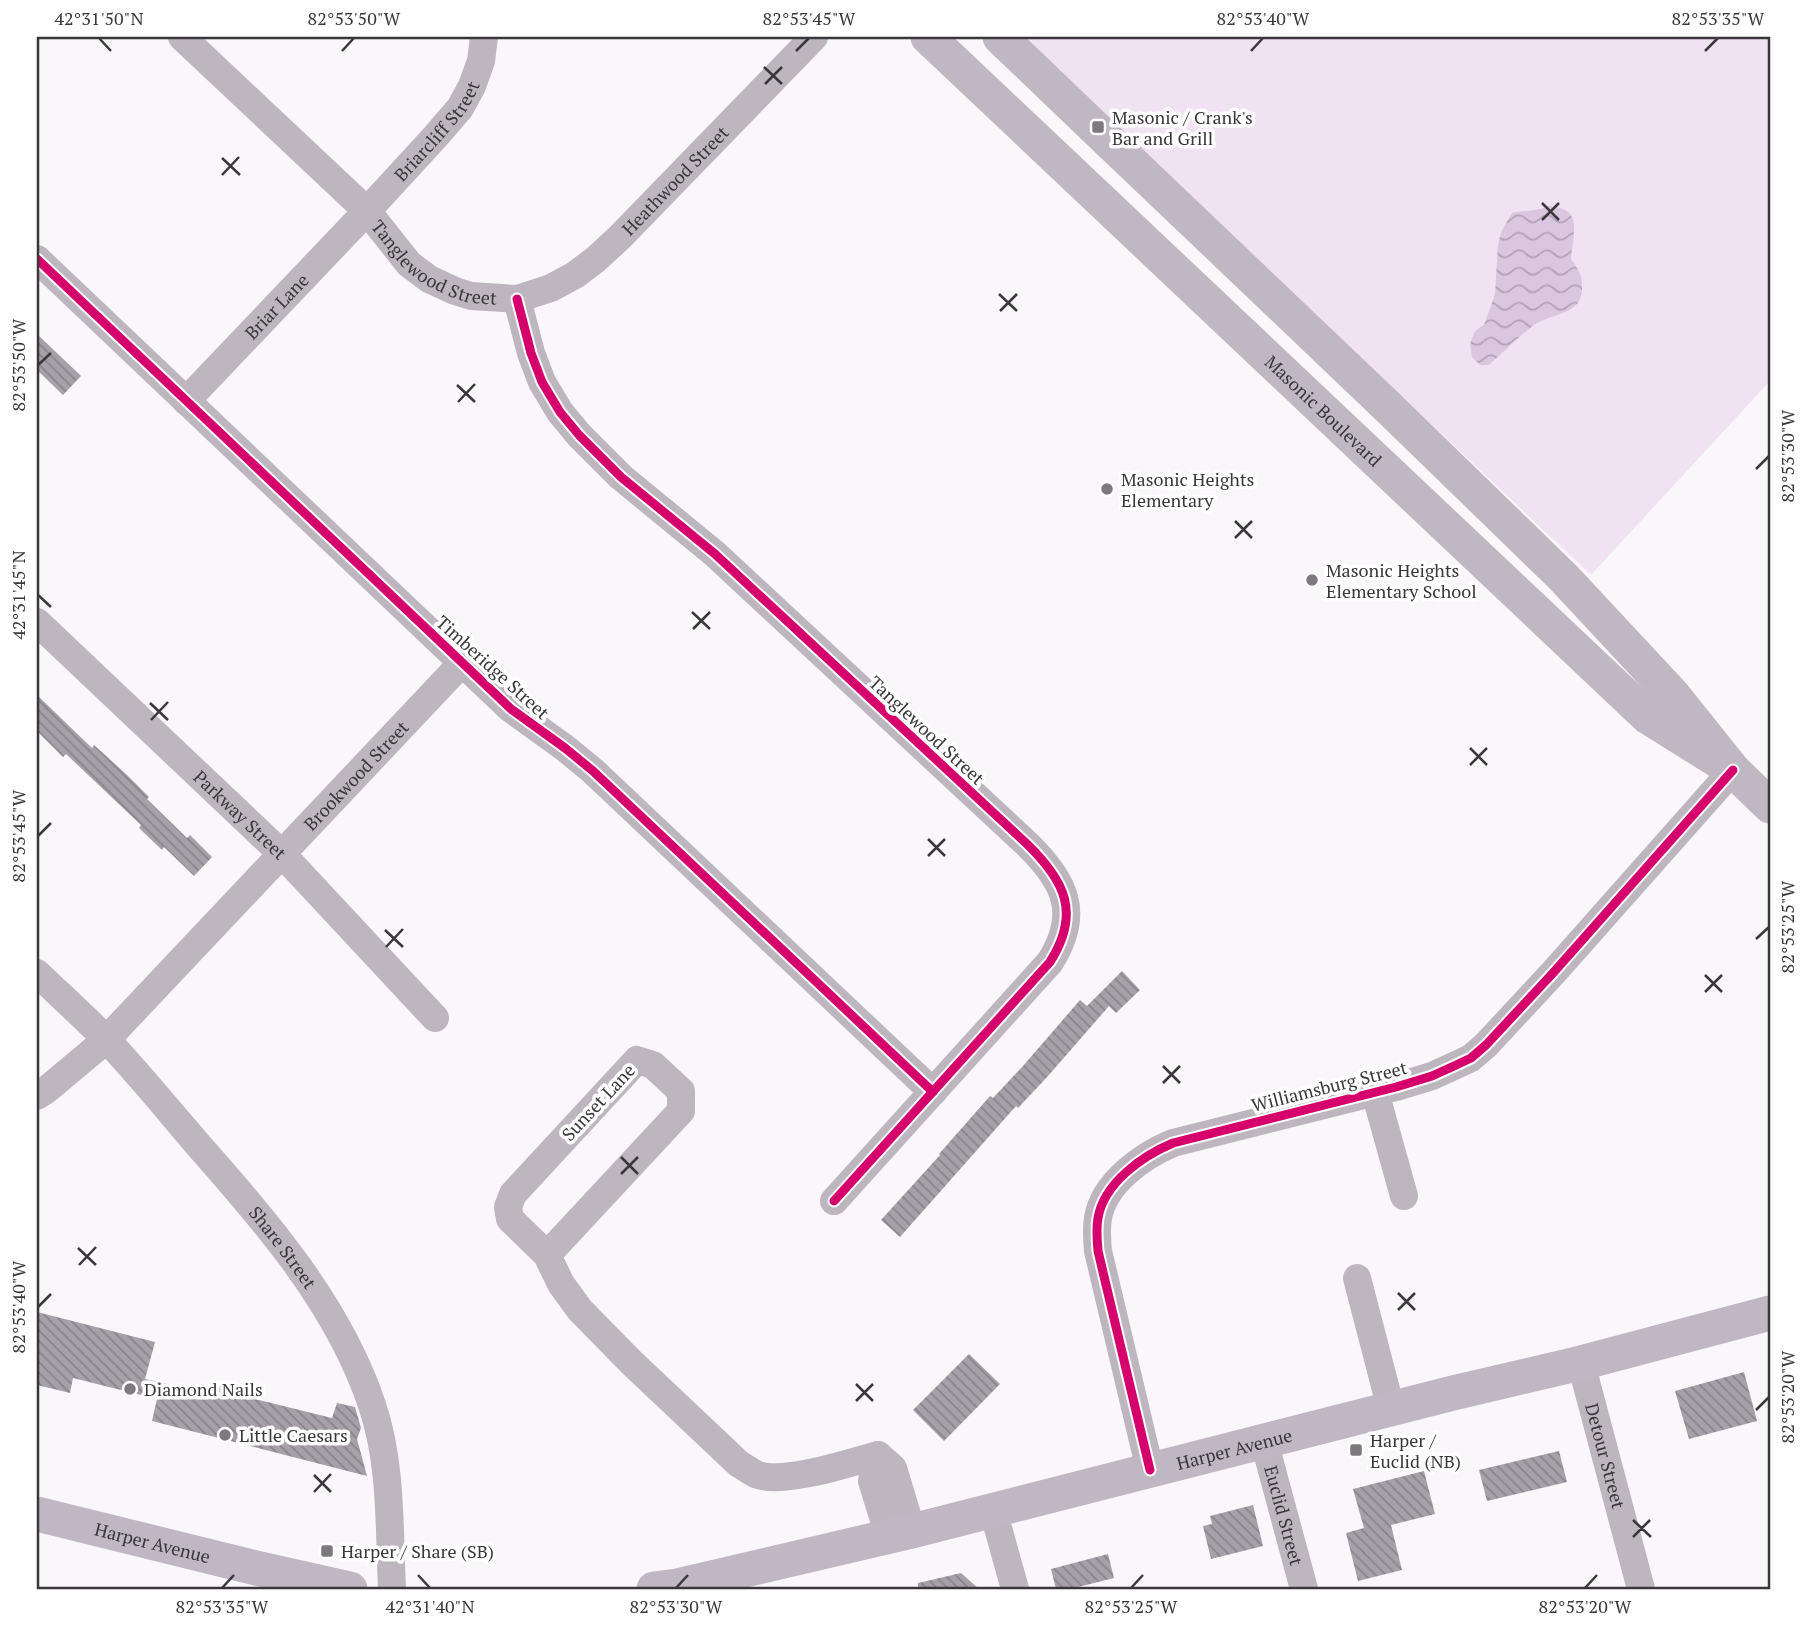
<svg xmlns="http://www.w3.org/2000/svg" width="1807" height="1626" font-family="'PT Serif',serif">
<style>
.grass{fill:#f0e2f3}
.water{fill:url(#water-waves)}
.building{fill:url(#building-back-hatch)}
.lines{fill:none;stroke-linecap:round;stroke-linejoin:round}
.minor{stroke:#bdb6bf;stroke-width:28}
.major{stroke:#bfb7c1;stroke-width:35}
.cycleway-casing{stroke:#fff;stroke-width:13}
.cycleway{stroke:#d6006c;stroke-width:9}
.ticks{fill:none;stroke:#39373a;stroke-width:2.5}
.poi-dot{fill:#7d7a7e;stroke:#fff;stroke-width:2.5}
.labels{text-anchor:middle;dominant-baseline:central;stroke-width:7;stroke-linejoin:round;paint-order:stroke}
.poi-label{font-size:18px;fill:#39373a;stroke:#fff;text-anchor:start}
.street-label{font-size:18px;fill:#39373a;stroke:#fff}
.neatline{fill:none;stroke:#39373a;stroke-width:2.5}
.ticks-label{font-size:18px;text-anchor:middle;fill:#39373a}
</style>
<defs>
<pattern id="water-waves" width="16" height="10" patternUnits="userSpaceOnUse" patternTransform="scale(1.75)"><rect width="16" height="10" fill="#dbc6df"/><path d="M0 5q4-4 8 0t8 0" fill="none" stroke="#b3a2b6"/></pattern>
<pattern id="building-back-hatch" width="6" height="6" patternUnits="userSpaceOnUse" patternTransform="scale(1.75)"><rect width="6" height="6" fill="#a6a1a8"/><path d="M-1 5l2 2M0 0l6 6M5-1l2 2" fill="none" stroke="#88848a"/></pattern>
</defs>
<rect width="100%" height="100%" fill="#faf7fb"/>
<polygon class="grass" points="1022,37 1770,37 1770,381 1591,575"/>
<path class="water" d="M1548,206C1584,208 1573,232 1571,259C1578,268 1583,277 1582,289C1582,315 1552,313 1534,325C1518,337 1504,352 1489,365H1480L1472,357L1470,344L1475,331L1484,325L1495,294L1498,244L1502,230L1512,213C1524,210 1537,212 1548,206Z"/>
<g class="building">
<polygon points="37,334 81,376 63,395 37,370"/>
<polygon points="37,695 92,748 94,745 127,775 149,797 147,799 187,838 190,835 212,857 194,876 164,847 162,850 139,828 141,825 66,754 63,757 37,731"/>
<polygon points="1122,971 1140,990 1116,1013 1109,1006 1048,1076 1018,1108 1016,1106 900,1237 881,1220 940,1155 939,1154 990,1096 993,1098 1023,1066 1080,1000 1087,1006"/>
<polygon points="37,1312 155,1342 145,1379 213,1394 215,1383 257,1393 255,1399 332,1418 337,1403 355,1407 361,1428 357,1439 367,1476 152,1421 157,1399 73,1378 70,1393 37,1385"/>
<polygon points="969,1354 1000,1384 944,1441 913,1410"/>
<polygon points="1744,1372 1757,1421 1689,1439 1675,1391"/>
<polygon points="1559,1451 1567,1482 1487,1501 1479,1470"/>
<polygon points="1424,1471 1435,1514 1391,1525 1402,1570 1358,1581 1346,1533 1364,1528 1353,1489"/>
<polygon points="1253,1505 1263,1546 1211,1559 1203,1526 1212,1524 1210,1516"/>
<polygon points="1108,1554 1114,1578 1070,1589 1056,1589 1051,1569"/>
<polygon points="961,1573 979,1589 918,1589 918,1583"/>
</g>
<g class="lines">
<g class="minor">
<path id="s1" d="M182,37L367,211L409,264L429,279L455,291L471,296L517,299L551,288L575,275L595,260L620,237L814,37"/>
<polyline points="37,259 511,709 565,748 593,771 933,1092"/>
<path d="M517,299L531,353L542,382L560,412L579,435L621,477L715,554L1027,844C1065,881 1081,913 1050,962L834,1201"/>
<path id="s2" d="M186,401L367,211L435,137L460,108L472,86L481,61L484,37"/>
<path id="s3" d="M37,622L282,854L435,1018"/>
<path id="s4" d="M37,973C60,995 84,1017 106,1039C139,1074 169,1111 200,1147C268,1224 339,1306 372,1405C392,1464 389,1528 392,1589"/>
<polyline points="1375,1092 1404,1196"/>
<path id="s5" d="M37,1096L45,1091L106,1040L462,663"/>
<path d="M547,1255L681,1111V1091L653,1065L637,1060L513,1194L508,1207L510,1219L547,1255L561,1284L580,1310L631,1362L739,1464C745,1467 752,1473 758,1475C785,1484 849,1463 878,1455"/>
<polyline points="1357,1278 1391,1409"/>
<path id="s6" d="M1581,1363L1641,1589"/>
<path id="s7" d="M1264,1441L1304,1589"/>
<path d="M1150,1470L1098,1251C1097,1240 1096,1229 1098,1218C1104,1183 1142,1156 1173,1143L1396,1087L1432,1076L1454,1066L1471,1058L1486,1045L1553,973L1733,770"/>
<polyline points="993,1510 1015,1589"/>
<polyline points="889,1536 872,1481 878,1455 893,1468 912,1531"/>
</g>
<g class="major">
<path id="s8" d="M928,37L1648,717L1733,770"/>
<polyline points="1000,37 1094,127 1389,408 1564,578 1673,695 1733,770 1770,806"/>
<path id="s9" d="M37,1514L256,1568L350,1589"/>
<path id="s10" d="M654,1589L677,1586L912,1531L1453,1393L1581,1363L1770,1313"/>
</g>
<defs>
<g id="cycleway">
<polyline points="37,259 511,709 565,748 593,771 933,1092"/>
<path d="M517,299L531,353L542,382L560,412L579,435L621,477L715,554L1027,844C1065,881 1081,913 1050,962L834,1201"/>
<path d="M1150,1470L1098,1251C1097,1240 1096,1229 1098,1218C1104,1183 1142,1156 1173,1143L1396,1087L1432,1076L1454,1066L1471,1058L1486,1045L1553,973L1733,770"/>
</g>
</defs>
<use href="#cycleway" class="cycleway-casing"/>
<use href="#cycleway" class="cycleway"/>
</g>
<path class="ticks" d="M99,38L111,51M342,51L354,38M796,51L809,38M1251,51L1263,38M1705,51L1718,38M764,67L782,84M765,84L782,67M222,158L240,175M222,175L239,157M1542,203L1559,220M1542,220L1559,203M999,294L1017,311M1000,311L1017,294M38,365L51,353M457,385L475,402M458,402L475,384M1756,469L1769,456M1235,521L1252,538M1235,538L1252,521M38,595L51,607M692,612L710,629M693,629L710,612M150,703L168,720M151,720L168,702M1470,748L1487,765M1470,765L1487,748M38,836L51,823M928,839L945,856M928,856L945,839M385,930L403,947M1756,939L1769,927M386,947L403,929M1705,975L1722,992M1705,992L1722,975M1163,1066L1180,1083M1163,1083L1180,1066M621,1157L638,1174M621,1174L638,1157M78,1248L96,1265M79,1265L96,1247M1398,1293L1415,1310M38,1307L51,1294M1398,1310L1415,1293M856,1384L873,1401M856,1401L873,1384M1756,1410L1769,1397M314,1475L331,1492M314,1492L331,1474M1633,1520L1651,1537M1633,1537L1650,1520M418,1575L430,1588M222,1588L234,1575M676,1588L688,1575M1131,1588L1143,1575M1585,1588L1597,1575"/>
<g class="poi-dot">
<rect x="1091" y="120" width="14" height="14" rx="3.5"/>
<circle cx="1107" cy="489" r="7"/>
<circle cx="1312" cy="580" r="7"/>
<circle cx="130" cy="1389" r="7"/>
<circle cx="225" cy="1435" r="7"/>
<rect x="1349" y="1443" width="14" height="14" rx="3.5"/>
<rect x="320" y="1544" width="14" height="14" rx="3.5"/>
</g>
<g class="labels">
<g class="poi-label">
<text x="1112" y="117">Masonic / Crank's<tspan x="1112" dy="21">Bar and Grill</tspan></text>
<text x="1121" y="479">Masonic Heights<tspan x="1121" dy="21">Elementary</tspan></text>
<text x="1326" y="570">Masonic Heights<tspan x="1326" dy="21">Elementary School</tspan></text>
<text x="144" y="1389">Diamond Nails</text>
<text x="239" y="1435">Little Caesars</text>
<text x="1370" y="1440">Harper /<tspan x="1370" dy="21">Euclid (NB)</tspan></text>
<text x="341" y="1551">Harper / Share (SB)</text>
</g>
<g class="street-label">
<text stroke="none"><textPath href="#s2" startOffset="369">Briarcliff Street</textPath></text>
<text stroke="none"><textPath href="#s1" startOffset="639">Heathwood Street</textPath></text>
<text stroke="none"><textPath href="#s1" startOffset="343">Tanglewood Street</textPath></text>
<text stroke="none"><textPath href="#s2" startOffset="131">Briar Lane</textPath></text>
<text stroke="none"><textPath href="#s8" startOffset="544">Masonic Boulevard</textPath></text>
<text transform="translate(493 667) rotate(42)">Timberidge Street</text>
<text transform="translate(927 730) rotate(43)">Tanglewood Street</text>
<text stroke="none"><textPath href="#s5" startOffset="453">Brookwood Street</textPath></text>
<text stroke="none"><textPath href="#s3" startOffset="280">Parkway Street</textPath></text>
<text transform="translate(1329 1086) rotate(-14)">Williamsburg Street</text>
<text transform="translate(598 1102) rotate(-47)">Sunset Lane</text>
<text stroke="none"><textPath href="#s4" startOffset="369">Share Street</textPath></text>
<text stroke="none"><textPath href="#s10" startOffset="597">Harper Avenue</textPath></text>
<text stroke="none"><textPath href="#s6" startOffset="96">Detour Street</textPath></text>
<text stroke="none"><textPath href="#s7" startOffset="77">Euclid Street</textPath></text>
<text stroke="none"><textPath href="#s9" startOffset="119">Harper Avenue</textPath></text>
</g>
</g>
<rect width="1807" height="1626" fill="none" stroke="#ffffff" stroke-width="77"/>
<rect x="38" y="38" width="1731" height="1550" class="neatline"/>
<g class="ticks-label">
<text x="99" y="25">42°31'50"N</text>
<text x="354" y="25">82°53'50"W</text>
<text x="809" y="25">82°53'45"W</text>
<text x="1263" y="25">82°53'40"W</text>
<text x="1718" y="25">82°53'35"W</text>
<text transform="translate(19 365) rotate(-90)" y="6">82°53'50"W</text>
<text transform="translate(1788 456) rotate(-90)" y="6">82°53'30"W</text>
<text transform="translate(19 595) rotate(-90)" y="6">42°31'45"N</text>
<text transform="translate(19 836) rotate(-90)" y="6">82°53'45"W</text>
<text transform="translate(1788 927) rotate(-90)" y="6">82°53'25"W</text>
<text transform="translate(19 1307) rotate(-90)" y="6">82°53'40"W</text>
<text transform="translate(1788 1397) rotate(-90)" y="6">82°53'20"W</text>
<text x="222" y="1613">82°53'35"W</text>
<text x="430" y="1613">42°31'40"N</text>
<text x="676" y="1613">82°53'30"W</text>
<text x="1131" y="1613">82°53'25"W</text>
<text x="1585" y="1613">82°53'20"W</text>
</g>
</svg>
